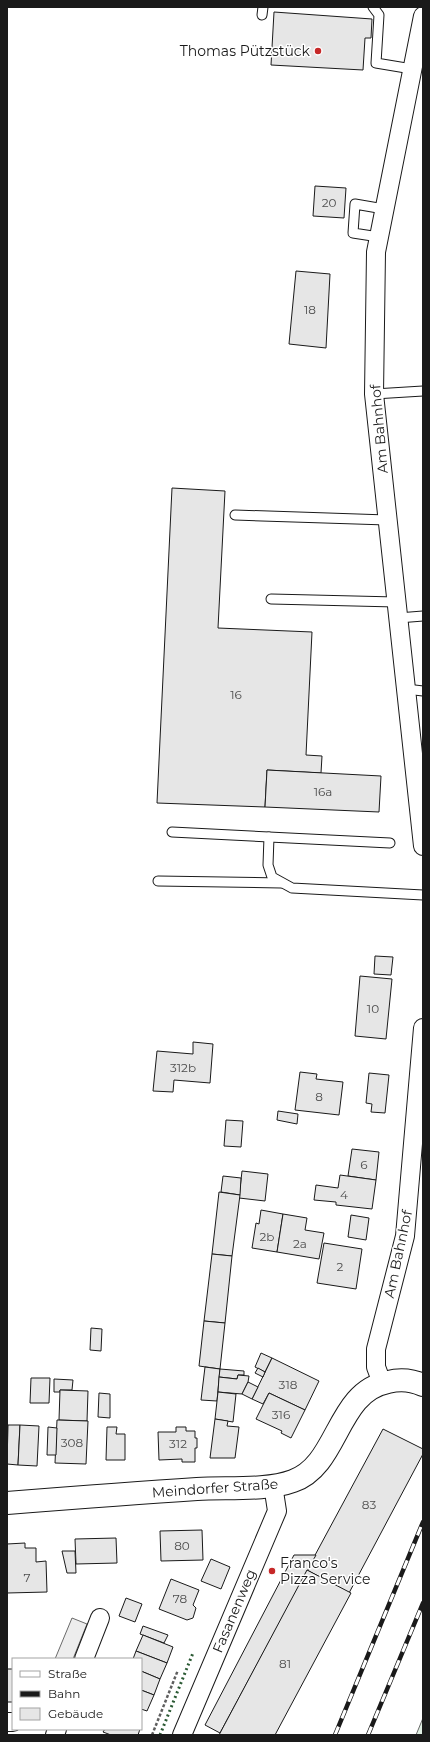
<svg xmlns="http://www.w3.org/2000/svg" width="430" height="1742" font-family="Montserrat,sans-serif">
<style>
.green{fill:#e0efe3;stroke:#6a6a6a}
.parking{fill:#ededed;stroke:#6a6a6a}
.building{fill:#e6e6e6;stroke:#1a1a1a}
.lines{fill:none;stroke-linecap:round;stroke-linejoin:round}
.service-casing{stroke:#1a1a1a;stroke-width:11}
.minor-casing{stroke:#1a1a1a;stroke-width:20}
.secondary-casing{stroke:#1a1a1a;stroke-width:24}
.path{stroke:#5f5f5f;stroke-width:2.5;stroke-dasharray:3 2;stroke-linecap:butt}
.service{stroke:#fff;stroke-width:9}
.minor{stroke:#fff;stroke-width:18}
.secondary{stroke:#fff;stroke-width:22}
.rail-casing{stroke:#1a1a1a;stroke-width:4.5}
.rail{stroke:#fff;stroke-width:3;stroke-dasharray:9;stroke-linecap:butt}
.hedge{stroke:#2b5a34;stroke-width:3;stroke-dasharray:2 3;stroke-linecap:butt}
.poi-dot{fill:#c62828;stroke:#fff;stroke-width:1.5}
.labels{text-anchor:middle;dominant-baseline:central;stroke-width:3;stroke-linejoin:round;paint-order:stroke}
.number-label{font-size:12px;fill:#4d4d4d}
.poi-label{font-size:14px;fill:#1a1a1a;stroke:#fff;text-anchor:end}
.street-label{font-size:14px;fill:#1a1a1a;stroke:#fff}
</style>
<rect width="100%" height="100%" fill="#fff"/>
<polygon class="green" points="423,1718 423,1735 416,1735"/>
<polygon class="parking" points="72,1618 87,1624 73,1659 55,1659"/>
<g class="building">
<polygon points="274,12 372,19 371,38 365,38 363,70 271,65"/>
<polygon points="315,186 346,188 344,218 313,216"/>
<polygon points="296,271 330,274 326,348 289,344"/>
<polygon points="172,488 225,491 218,628 312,632 306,755 322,756 321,773 267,770 265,807 157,803"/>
<polygon points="267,770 381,776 379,812 265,807"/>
<polygon points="375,956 393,957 391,975 374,974"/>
<polygon points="360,976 392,979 386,1039 355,1036"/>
<polygon points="193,1042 213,1044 210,1083 174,1080 173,1092 153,1091 157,1051 193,1054"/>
<polygon points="300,1072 317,1074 316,1079 343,1082 339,1115 295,1110"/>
<polygon points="369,1073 389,1075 385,1113 371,1112 372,1104 366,1103"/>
<polygon points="278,1111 298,1114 297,1124 277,1120"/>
<polygon points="226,1120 243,1121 241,1147 224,1146"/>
<polygon points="352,1149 379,1152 376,1180 348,1176"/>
<polygon points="242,1171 268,1174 265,1201 239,1198"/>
<polygon points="340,1175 376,1180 372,1209 336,1205 336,1202 314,1200 316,1185 338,1188"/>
<polygon points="223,1176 241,1178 240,1195 221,1192"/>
<polygon points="219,1192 240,1195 232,1256 212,1254"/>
<polygon points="261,1210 283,1214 277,1252 252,1248 256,1223 259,1224"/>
<polygon points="283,1214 307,1218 305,1230 324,1233 319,1259 277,1252"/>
<polygon points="351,1215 369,1218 366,1240 348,1237"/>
<polygon points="324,1243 362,1249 356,1289 317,1283"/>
<polygon points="212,1254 232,1256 225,1323 204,1321"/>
<polygon points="204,1321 225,1323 220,1369 199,1366"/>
<polygon points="91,1328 102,1329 101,1351 90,1350"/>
<polygon points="261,1353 272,1358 265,1372 255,1367"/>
<polygon points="272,1358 319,1381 305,1410 269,1393 263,1404 252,1399"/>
<polygon points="205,1367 220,1369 217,1401 201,1400"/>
<polygon points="258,1368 265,1372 263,1377 255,1373"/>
<polygon points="220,1369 244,1371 244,1375 238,1375 237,1379 219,1377"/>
<polygon points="238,1375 249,1376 248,1382 242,1394 218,1392 219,1377 237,1379"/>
<polygon points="31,1378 50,1378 49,1403 30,1403"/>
<polygon points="54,1379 73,1380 72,1390 60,1390 60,1392 54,1392"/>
<polygon points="248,1382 258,1387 252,1399 242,1394"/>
<polygon points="60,1390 88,1391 87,1421 59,1420"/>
<polygon points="218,1392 236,1394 233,1422 215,1419"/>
<polygon points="99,1393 110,1394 110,1418 98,1417"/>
<polygon points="269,1393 305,1410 291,1438 281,1433 282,1431 256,1419"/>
<polygon points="215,1419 228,1421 227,1426 239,1427 235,1458 210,1458"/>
<polygon points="57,1420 88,1421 86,1464 55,1463"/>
<polygon points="8,1425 20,1425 18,1465 7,1464"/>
<polygon points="20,1425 39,1426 37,1466 18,1465"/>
<polygon points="48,1427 57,1428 56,1455 47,1455"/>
<polygon points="107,1427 117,1427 116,1434 125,1434 125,1460 106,1460"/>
<polygon points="176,1427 186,1427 186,1431 195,1431 195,1438 197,1438 197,1448 195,1448 195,1462 182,1462 182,1459 159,1460 158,1432 176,1432"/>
<polygon points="383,1429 423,1449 423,1454 349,1593 307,1570"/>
<polygon points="202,1530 203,1560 161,1561 160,1531"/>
<polygon points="116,1538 117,1563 76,1564 75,1539"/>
<polygon points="25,1543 25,1548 36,1548 36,1562 46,1561 47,1592 7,1593 7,1544"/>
<polygon points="62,1551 75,1551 76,1573 67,1573"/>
<polygon points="294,1555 316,1555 220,1733 205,1725"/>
<polygon points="211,1559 230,1567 221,1589 201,1581"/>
<polygon points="307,1570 351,1593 275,1735 219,1735"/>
<polygon points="171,1579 199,1590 193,1605 196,1608 193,1618 187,1620 159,1609"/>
<polygon points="126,1598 142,1604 135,1622 119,1616"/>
<polygon points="143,1626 168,1635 164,1643 140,1634"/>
<polygon points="143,1635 173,1647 167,1663 136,1651"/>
<polygon points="136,1651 167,1663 160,1679 141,1671 141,1659 133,1659"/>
<rect x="7" y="1669" width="6" height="33"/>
<polygon points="141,1671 160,1679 154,1695 141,1690"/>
<polygon points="141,1690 154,1695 147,1711 141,1709"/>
<polygon points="105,1729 140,1729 138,1735 111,1735 103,1732"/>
</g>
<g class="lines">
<defs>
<g id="service">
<polyline points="373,7 379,15 376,63 412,69"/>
<polyline points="262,15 263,7"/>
<polyline points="379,237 353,233 355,204 384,209"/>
<polyline points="374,394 423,391"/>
<polyline points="235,515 387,520"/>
<polyline points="271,599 396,602"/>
<polyline points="398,618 423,616"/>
<polyline points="406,689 423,691"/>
<polyline points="172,832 390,843"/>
<polyline points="269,837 268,865 272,877 292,888 423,895"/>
<polyline points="158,881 281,883"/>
</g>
<g id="minor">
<polyline points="423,16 376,252 374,394 423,846"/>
<polyline points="382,1383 376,1367 376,1349 405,1236 423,1028"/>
<polyline points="84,1659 100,1618"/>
<polyline points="7,1722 13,1722"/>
<polyline points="55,1735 57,1729"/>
<polyline points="182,1735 277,1511 273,1485"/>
</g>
<path id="secondary" d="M7,1503C70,1498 134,1493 197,1489C226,1487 266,1491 293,1481C339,1465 336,1392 388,1382C399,1379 412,1380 423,1385"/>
</defs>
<use href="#service" class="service-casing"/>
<use href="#minor" class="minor-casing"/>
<use href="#secondary" class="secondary-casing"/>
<polyline class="path" points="152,1735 178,1670"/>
<use href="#service" class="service"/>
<use href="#minor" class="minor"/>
<use href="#secondary" class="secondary"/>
<defs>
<g id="rail">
<polyline points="335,1735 423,1522"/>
<polyline points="368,1735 423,1603"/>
</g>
</defs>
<use href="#rail" class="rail-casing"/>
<use href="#rail" class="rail"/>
<polyline class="hedge" points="160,1735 193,1653"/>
</g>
<g class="poi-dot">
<circle cx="318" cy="51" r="4"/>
<circle cx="272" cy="1571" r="4"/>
</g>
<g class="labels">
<g class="number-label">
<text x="329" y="202">20</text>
<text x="310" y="309">18</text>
<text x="236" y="694">16</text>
<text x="323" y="791">16a</text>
<text x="373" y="1008">10</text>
<text x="183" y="1067">312b</text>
<text x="319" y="1096">8</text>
<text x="364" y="1164">6</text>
<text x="344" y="1194">4</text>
<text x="267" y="1236">2b</text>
<text x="300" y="1243">2a</text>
<text x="340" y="1266">2</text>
<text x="288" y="1384">318</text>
<text x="281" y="1414">316</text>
<text x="72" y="1442">308</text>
<text x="178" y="1443">312</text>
<text x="369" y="1504">83</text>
<text x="182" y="1545">80</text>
<text x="27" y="1577">7</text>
<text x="180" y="1598">78</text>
<text x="285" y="1663">81</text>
</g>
<g class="poi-label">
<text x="310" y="51">Thomas Pützstück</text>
<text x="280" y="1563" text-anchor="start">Franco's<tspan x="280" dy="16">Pizza Service</tspan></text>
</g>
<g class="street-label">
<text transform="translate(379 429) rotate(-95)">Am Bahnhof</text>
<text transform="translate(398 1254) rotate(-78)">Am Bahnhof</text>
<text transform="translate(215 1488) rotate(-4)">Meindorfer Straße</text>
<text transform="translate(234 1611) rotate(-67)">Fasanenweg</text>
</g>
</g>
<rect width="430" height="1742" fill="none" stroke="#1a1a1a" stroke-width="16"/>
<rect x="12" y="1658" width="130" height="72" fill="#ffffff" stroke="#a3a3a3"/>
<rect x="20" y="1671" width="20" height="6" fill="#ffffff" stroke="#a3a3a3"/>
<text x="48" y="1678" font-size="12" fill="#1a1a1a">Straße</text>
<rect x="20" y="1691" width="20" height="6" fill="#1a1a1a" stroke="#a3a3a3"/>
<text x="48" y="1698" font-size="12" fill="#1a1a1a">Bahn</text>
<rect x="20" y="1708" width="20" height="12" fill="#e6e6e6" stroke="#a3a3a3"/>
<text x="48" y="1718" font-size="12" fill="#1a1a1a">Gebäude</text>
</svg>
